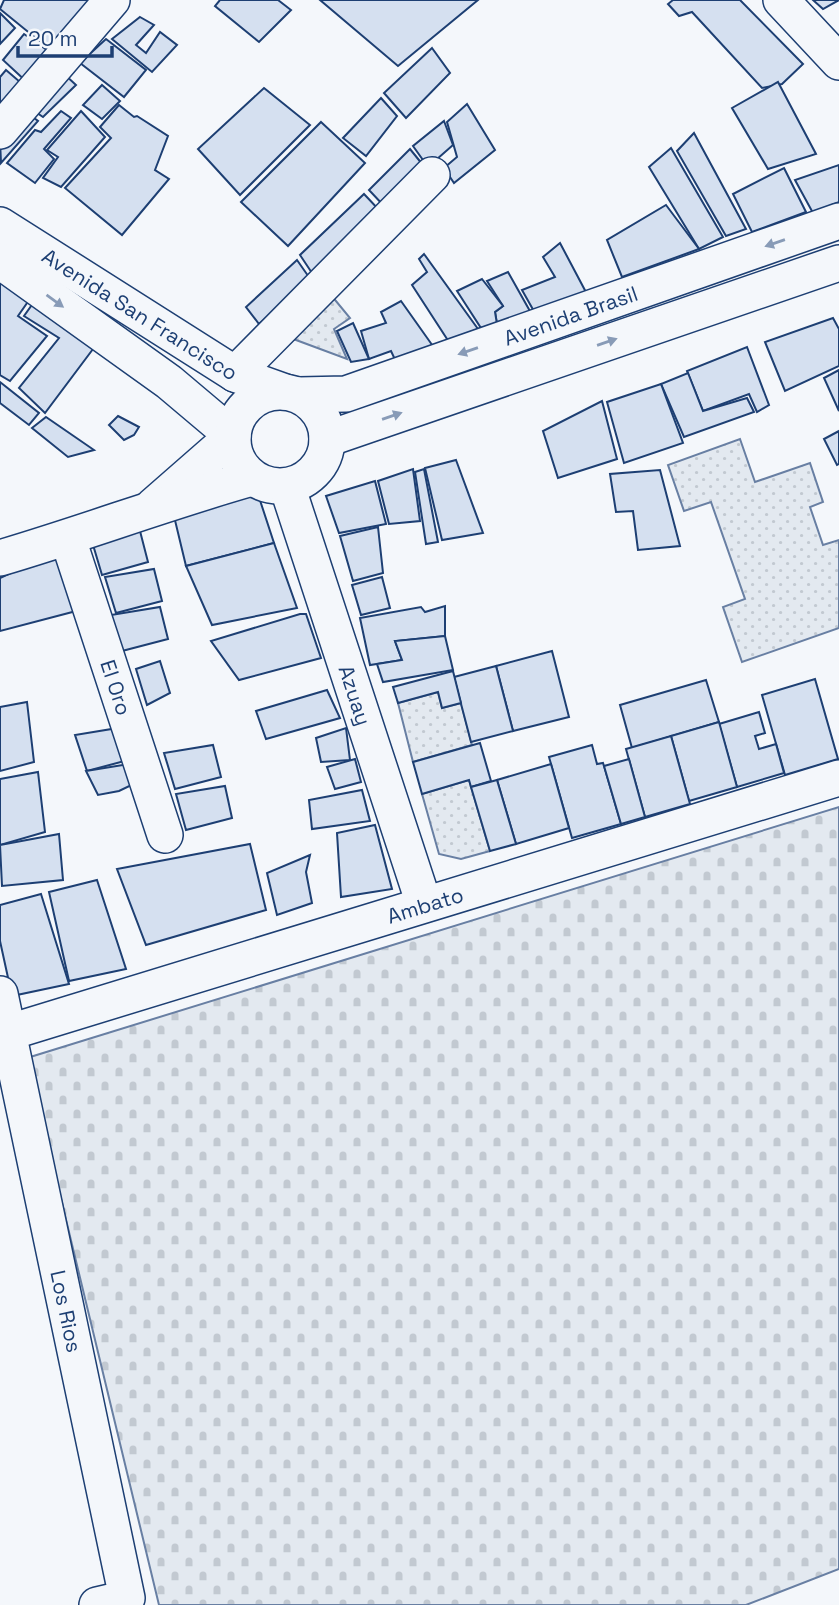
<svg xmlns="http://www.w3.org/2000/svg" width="839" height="1605" font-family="'Space Grotesk',sans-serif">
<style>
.green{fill:url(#green-dots);stroke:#687fa3;stroke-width:2}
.cemetery{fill:url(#cemetery-stones);stroke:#687fa3;stroke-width:2}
.building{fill:#d5e0f0;stroke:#1d3f73;stroke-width:2}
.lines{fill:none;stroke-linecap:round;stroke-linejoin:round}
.minor-casing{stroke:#1d3f73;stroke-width:38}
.minor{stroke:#f4f7fb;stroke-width:35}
.oneway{fill:#889bb7}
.labels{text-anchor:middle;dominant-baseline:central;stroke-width:5;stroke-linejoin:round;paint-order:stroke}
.street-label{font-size:21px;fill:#1d3f73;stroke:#f4f7fb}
</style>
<defs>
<pattern id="green-dots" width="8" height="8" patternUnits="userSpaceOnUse" patternTransform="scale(1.75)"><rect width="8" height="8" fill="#e3e9f0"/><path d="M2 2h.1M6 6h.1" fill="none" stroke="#c2c9d1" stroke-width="1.8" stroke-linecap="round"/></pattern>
<pattern id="cemetery-stones" width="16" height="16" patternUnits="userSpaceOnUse" patternTransform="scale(1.75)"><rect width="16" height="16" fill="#e3e9f0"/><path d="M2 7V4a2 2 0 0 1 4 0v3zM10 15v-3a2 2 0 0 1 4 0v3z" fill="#c2c9d1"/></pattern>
</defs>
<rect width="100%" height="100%" fill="#f4f7fb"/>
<g class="green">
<polygon points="331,295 350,318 334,329 347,359 288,337"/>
<polygon points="740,439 755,482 810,463 823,502 810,507 823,545 839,540 839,628 742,662 723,607 745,599 711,502 684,511 668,465"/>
<polygon points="438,692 442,708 461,703 472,745 413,762 398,703"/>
<polygon points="469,780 490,851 461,859 439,854 422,794"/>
</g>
<polygon class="cemetery" points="839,807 839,1569 746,1605 159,1605 27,1058"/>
<g class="building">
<polygon points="4,0 103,0 54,53 0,9"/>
<polygon points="220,0 278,0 291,10 259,42 215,6"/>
<polygon points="320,0 478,0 398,66"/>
<polygon points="673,0 740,0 803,64 782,84 762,88 692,12 679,16 668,4"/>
<polygon points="813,0 839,0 823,9"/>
<polygon points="0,13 15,28 0,44"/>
<polygon points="140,17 154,25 136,45 146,53 160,32 177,45 152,72 112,39"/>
<polygon points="24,34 54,55 29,84 3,60"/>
<polygon points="106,39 146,70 124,97 80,63"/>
<polygon points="432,48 450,73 406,118 384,93"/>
<polygon points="6,70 27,88 8,110 0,102 0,77"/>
<polygon points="63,73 76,85 43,117 30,108"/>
<polygon points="778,82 816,154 768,169 732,108"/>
<polygon points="102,85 120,101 102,119 83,105"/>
<polygon points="264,88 310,125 240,195 198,149"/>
<polygon points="381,98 397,116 366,156 343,138"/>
<polygon points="467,104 495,150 454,183 444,168 457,157 447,122"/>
<polygon points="119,105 134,117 137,116 168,136 155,170 169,179 122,235 65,188 111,138 100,127"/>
<polygon points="61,111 71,118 44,149 54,159 35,183 7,163 35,130 41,132"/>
<polygon points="81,111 105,137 61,187 43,178 58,157 47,150"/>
<polygon points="26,112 38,121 1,163 0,140"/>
<polygon points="444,121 453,145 428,167 413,146"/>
<polygon points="321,122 365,163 288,246 241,202"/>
<polygon points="694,133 746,229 726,236 677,151"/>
<polygon points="671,148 723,237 699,249 649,167"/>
<polygon points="410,149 427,170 385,207 369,190"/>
<polygon points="839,165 839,202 813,213 795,180"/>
<polygon points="784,168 806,212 752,232 733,194"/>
<polygon points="364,194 381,212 314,276 300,255"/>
<polygon points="666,205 699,249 622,277 607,240"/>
<polygon points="560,243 588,296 535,313 522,290 555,277 543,257"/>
<polygon points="424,254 478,329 449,342 412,285 427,272 419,259"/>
<polygon points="297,260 311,280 259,324 246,307"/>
<polygon points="0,270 34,293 18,316 47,336 10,381 0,375"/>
<polygon points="508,272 531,313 497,324 495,312 503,306 487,281"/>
<polygon points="482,279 503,306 495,312 497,324 481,328 457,291"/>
<polygon points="39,295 99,341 45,413 19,388 59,338 24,316"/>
<polygon points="401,301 435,349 398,366 391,351 369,359 361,331 386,323 381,312"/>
<polygon points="833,318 839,329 839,366 785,391 765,342"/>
<polygon points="353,323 369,359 351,362 337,331"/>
<polygon points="747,347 769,405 757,412 749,394 703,411 687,371"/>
<polygon points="839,370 839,411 824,378"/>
<polygon points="688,373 703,411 747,398 754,412 684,437 661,384"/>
<polygon points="0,382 39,413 29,425 0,403"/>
<polygon points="661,384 683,443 624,463 607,402"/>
<polygon points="602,401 617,459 558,478 543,431"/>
<polygon points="118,416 139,427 134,435 124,440 109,425"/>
<polygon points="46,417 94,450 68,457 32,428"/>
<polygon points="839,431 839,464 837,465 824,439"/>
<polygon points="456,460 483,533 442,540 425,468"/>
<polygon points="413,469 420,521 389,524 378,481"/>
<polygon points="424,469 438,542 426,544 415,472"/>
<polygon points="660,470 680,546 638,550 633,511 616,512 610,474"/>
<polygon points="375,481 386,524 339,533 326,496"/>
<polygon points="254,482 274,543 186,566 173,512"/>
<polygon points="378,527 383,573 353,581 340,536"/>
<polygon points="140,531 148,562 102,575 91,538"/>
<polygon points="274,543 297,608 212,625 186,566"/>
<polygon points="56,552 80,610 0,631 0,578"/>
<polygon points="154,569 162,601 116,613 105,577"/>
<polygon points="382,577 390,608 361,615 352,585"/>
<polygon points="445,606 445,636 395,641 402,660 370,665 360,618 421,607 425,612"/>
<polygon points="160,607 168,639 122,651 111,615"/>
<polygon points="300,614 306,614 321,658 239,680 211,641"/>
<polygon points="445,636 453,670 383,682 377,664 402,660 395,641"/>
<polygon points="552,651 569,717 513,731 496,666"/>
<polygon points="160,661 170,693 147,705 136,669"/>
<polygon points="496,666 513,731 471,742 454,677"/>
<polygon points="453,671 461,703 442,708 438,692 398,703 393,687"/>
<polygon points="815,679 838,759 785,775 762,695"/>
<polygon points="706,680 719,722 632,748 620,705"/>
<polygon points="327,690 340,718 266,739 256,711"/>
<polygon points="27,702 34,762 0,771 0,707"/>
<polygon points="759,712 765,733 755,736 759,749 776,744 784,773 737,787 719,724"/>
<polygon points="719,722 737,787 689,801 671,736"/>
<polygon points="124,727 132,759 87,771 75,735"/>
<polygon points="346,728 350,760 321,762 316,738"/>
<polygon points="671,736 690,804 645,817 626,749"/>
<polygon points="480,743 491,781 471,787 469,780 422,794 413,762"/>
<polygon points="213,745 221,777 175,789 164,753"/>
<polygon points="592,745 597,764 603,763 604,766 621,824 572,838 549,757"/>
<polygon points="355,759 361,782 335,789 327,767"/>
<polygon points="629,759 645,817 621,824 604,766"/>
<polygon points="135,763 140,781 119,791 98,795 86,771"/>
<polygon points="551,764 569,828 516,844 497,780"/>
<polygon points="38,772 45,832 0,845 0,779"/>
<polygon points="497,780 516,844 490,851 471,787"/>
<polygon points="225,786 232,818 186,830 176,794"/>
<polygon points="362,790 370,821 312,829 309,800"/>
<polygon points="375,825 392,889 341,897 337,833"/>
<polygon points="59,834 63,880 2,886 0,845"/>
<polygon points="250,844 266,910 146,945 117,869"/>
<polygon points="310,855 306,872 312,903 277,915 267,873"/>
<polygon points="97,880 126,969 69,981 49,892"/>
<polygon points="41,894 69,984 12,996 0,941 0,905"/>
</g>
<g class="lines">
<defs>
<g id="minor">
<polyline points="781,0 839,62"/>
<polyline points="0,131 112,0"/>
<path id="s1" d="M0,225L235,374L285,392"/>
<polyline points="0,261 169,382 233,436 153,506"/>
<polyline points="235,374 432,175"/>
<circle cx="280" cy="439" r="47"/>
<path id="s2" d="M299,395L346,394L839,221"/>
<polyline points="327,439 839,263"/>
<path id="s3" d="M287,486L424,904"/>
<path id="s4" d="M68,539L165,835"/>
<path d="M0,558C85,533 167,502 252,478"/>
<path id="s5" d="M0,994L127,1598L97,1605"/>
<path id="s6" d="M10,1032L839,778"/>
</g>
</defs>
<use href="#minor" class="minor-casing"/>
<use href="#minor" class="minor"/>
</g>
<defs><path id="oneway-solid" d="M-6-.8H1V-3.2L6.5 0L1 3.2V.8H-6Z" transform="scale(1.75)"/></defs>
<g class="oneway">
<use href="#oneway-solid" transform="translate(775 243) rotate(161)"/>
<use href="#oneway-solid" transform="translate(55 301) rotate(36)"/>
<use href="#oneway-solid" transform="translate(607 342) rotate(-19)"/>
<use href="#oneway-solid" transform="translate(468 351) rotate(161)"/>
<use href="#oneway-solid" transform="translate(392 416) rotate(-19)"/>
</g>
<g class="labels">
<g class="street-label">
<text stroke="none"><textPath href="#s1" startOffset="166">Avenida San Francisco</textPath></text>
<text stroke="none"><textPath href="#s2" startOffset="285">Avenida Brasil</textPath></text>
<text stroke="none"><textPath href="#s4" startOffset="156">El Oro</textPath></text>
<text stroke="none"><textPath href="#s3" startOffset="220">Azuay</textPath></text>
<text stroke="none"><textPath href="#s6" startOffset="434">Ambato</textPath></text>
<text stroke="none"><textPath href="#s5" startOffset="324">Los Rios</textPath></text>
</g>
</g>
<path d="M18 46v10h94v-10" fill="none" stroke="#1d3f73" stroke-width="3.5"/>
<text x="28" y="46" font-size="21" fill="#1d3f73" stroke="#f4f7fb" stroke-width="5" paint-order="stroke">20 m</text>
</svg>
